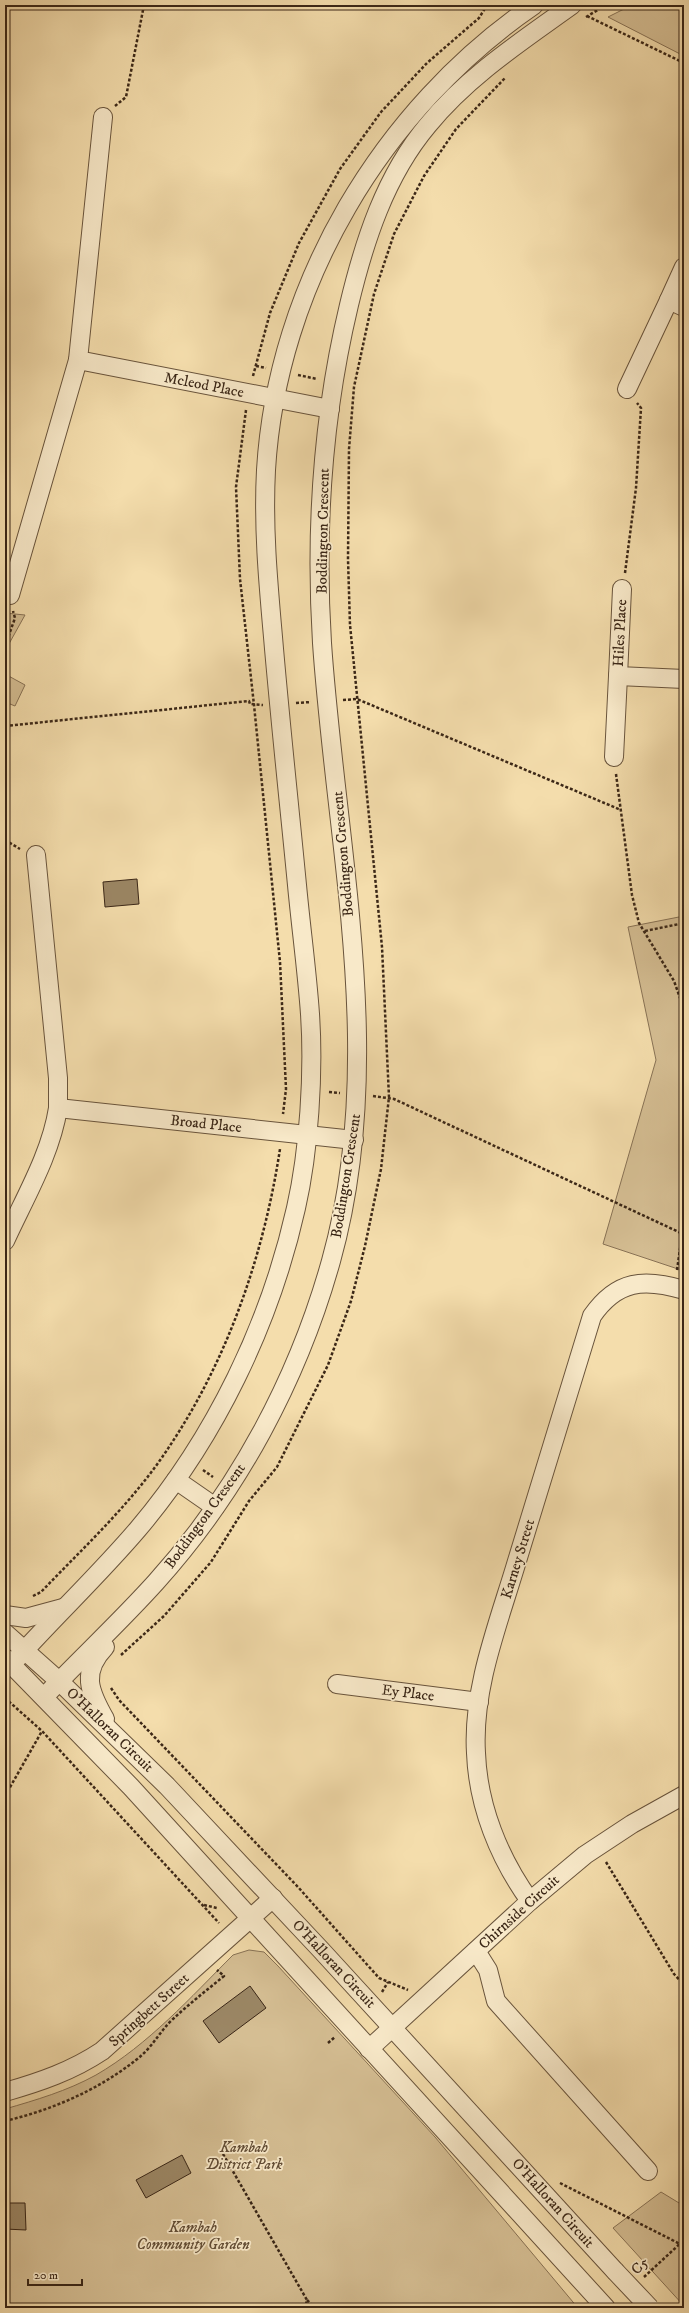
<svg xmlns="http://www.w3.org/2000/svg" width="689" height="2313" font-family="'IM FELL DW Pica',serif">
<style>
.green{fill:#d5be93;stroke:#887255}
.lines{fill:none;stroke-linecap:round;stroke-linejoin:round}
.stream{stroke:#846f52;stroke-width:5.5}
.building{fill:#9b8664;stroke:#3b2717}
.minor-casing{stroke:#69543c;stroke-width:20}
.path{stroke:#3b2717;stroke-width:2.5;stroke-dasharray:3 2;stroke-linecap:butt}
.minor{stroke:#f8e9c9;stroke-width:18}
.minor-bridge-casing{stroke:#69543c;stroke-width:20;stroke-linecap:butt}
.minor-bridge{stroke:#f8e9c9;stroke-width:18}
.labels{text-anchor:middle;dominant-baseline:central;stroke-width:3.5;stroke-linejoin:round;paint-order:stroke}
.street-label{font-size:15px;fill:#3b2717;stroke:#f8e9c9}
.park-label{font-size:15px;font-style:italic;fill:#624d36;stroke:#f8e9c9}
</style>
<rect width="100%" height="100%" fill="#f4ddac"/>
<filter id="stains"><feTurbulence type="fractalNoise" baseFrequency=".005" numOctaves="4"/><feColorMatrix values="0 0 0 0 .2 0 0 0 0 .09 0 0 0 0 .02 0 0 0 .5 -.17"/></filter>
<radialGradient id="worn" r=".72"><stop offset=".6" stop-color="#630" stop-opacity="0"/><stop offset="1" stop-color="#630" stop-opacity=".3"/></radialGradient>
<g class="green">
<polygon points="632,5 684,5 684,56 608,17"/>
<polygon points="5,613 25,615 5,651"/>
<polygon points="5,674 25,685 15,706 5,702"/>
<polygon points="684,916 684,1271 603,1244 656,1060 628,927"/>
<path d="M249,1950L264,1952L278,1966L435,2137L578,2308H5V2109C36,2100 67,2091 96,2075C148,2045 191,1997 233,1955Z"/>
<polygon points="661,2192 684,2206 684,2306 613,2228"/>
</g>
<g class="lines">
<polyline class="stream" points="682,2308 684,2307"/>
</g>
<g class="building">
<polygon points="137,879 139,904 105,907 103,882"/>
<polygon points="250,1986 266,2008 219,2043 203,2021"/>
<polygon points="182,2155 191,2173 146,2198 136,2180"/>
<polygon points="5,2203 25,2203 26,2230 5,2229"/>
</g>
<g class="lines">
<defs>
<g id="minor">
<polyline points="103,117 78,360 330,409"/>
<polyline points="684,267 669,300 684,307"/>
<polyline points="627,389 669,300"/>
<polyline points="622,589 618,676 684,679"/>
<polyline points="10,595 78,360"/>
<polyline points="614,757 618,676"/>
<polyline points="36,855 58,1078 58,1108 354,1140"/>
<path d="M5,1241C24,1199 51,1154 58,1108"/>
<polyline points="176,1480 215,1507"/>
<polyline points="5,1615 26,1618 63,1608"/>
<polyline points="5,1633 59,1681 167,1786 321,1950 615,2271"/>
<path d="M105,1647C81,1672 89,1691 105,1719"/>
<polyline points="5,1658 131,1787 606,2308"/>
<path d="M12,1664C53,1618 98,1576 138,1529C215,1438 270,1324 296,1208C309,1151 314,1073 310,1014C307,971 301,928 297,885C289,802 280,720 273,637C268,581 263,526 266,470C277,285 382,109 534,5"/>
<polyline points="337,1684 479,1702"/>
<path d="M44,1697C81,1658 120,1622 156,1582C238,1491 298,1379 331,1261C388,1058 336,849 322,643C315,531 323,414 349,305C364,242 385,176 428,125C468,76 522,41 572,5"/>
<path d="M530,1901C499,1858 478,1806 476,1753C472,1688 499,1622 517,1561C542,1479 567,1398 592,1316C617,1280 644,1278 684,1290"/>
<polyline points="476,1951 488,1970 496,2001 648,2171"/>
<polyline points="369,2049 530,1901 585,1855 632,1824 684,1795"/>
<path d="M5,2092C40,2082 72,2071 102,2051L273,1898"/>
</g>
</defs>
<use href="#minor" class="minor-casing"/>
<g class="path">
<polyline points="587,16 684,63"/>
<polyline points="586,17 606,5"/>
<polyline points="115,106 126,97 144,5"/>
<polyline points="256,366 266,368"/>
<polyline points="298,375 317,379"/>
<polyline points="253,376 270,313 299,243 340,169 381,112 427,63 479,18 487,5"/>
<polyline points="246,410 236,487 240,579 254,705 280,962 286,1089 283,1114"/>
<polyline points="625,573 636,488 641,408 637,403"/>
<polyline points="5,646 15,618 13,611"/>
<polyline points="343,700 357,699 621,810"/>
<polyline points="296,703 311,702"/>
<polyline points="5,726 249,701 250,704 263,705"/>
<polyline points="616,774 632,895 639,923 674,981 684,1009"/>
<polyline points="5,840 20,849"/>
<polyline points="645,931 684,923"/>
<polyline points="329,1092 340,1093"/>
<polyline points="373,1096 394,1099 683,1234"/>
<polyline points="677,1270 684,1221"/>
<polyline points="203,1470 213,1477"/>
<path d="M33,1596L41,1592C85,1546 134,1501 169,1447C228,1359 264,1254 280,1149"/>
<polyline points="121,1655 164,1616 211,1562 249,1501 277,1467 328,1365 351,1301 365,1246 381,1169 389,1097 382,947 350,625 348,559 349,449 354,387 374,294 394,234 424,176 456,129 505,78"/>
<polyline points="111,1688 119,1700 298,1887 379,1978 408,1990"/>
<polyline points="5,1698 42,1731 219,1923"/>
<polyline points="5,1796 42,1731"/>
<polyline points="606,1862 674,1974 684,1985"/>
<polyline points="204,1905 217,1908"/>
<polyline points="382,1992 388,1982"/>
<polyline points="328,2043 335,2037"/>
<path d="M5,2121C52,2110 98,2090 136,2060C153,2047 159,2032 173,2019C189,2004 207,1990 224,1976L217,1970"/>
<polyline points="223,2154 307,2300 305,2308"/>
<polyline points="560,2183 680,2244"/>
<polyline points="644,2277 684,2240"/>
<polyline points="307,2300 315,2308"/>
</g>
<use href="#minor" class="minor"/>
<defs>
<polyline id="minor-bridge" points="615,2271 650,2308"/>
</defs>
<use href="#minor-bridge" class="minor-bridge-casing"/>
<use href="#minor-bridge" class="minor-bridge"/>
</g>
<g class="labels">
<g class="street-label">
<text transform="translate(204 385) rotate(11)">Mcleod Place</text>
<text transform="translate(323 531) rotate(-89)">Boddington Crescent</text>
<text transform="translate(620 633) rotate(-87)">Hiles Place</text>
<text transform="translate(343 854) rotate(-95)">Boddington Crescent</text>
<text transform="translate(206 1124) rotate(6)">Broad Place</text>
<text transform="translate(346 1176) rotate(-81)">Boddington Crescent</text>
<text transform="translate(205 1516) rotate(-54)">Boddington Crescent</text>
<text transform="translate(518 1559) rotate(-73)">Karney Street</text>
<text transform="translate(408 1693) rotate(7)">Ey Place</text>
<text transform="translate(110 1730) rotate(44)">O'Halloran Circuit</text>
<text transform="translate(519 1912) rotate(-42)">Chirnside Circuit</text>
<text transform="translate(334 1964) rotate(47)">O'Halloran Circuit</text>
<text transform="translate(149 2010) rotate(-42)">Springbett Street</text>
<text transform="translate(553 2203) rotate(48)">O'Halloran Circuit</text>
<text transform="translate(640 2266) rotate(-42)">C5</text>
</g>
<g class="park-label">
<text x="244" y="2147">Kambah<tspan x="244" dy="17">District Park</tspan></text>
<text x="193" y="2227">Kambah<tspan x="193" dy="17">Community Garden</tspan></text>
</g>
</g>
<rect width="689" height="2313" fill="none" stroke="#f4ddac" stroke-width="20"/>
<rect x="6" y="6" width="677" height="2301" fill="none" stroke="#3b2717" stroke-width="2"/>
<rect x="10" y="10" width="669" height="2293" fill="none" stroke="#3b2717"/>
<path d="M28 2279v6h54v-6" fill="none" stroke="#3b2717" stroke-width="2"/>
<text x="34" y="2279" font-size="12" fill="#3b2717" stroke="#f8e9c9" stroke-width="3" paint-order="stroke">20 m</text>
<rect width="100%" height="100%" filter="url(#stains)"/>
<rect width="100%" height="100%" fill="url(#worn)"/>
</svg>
